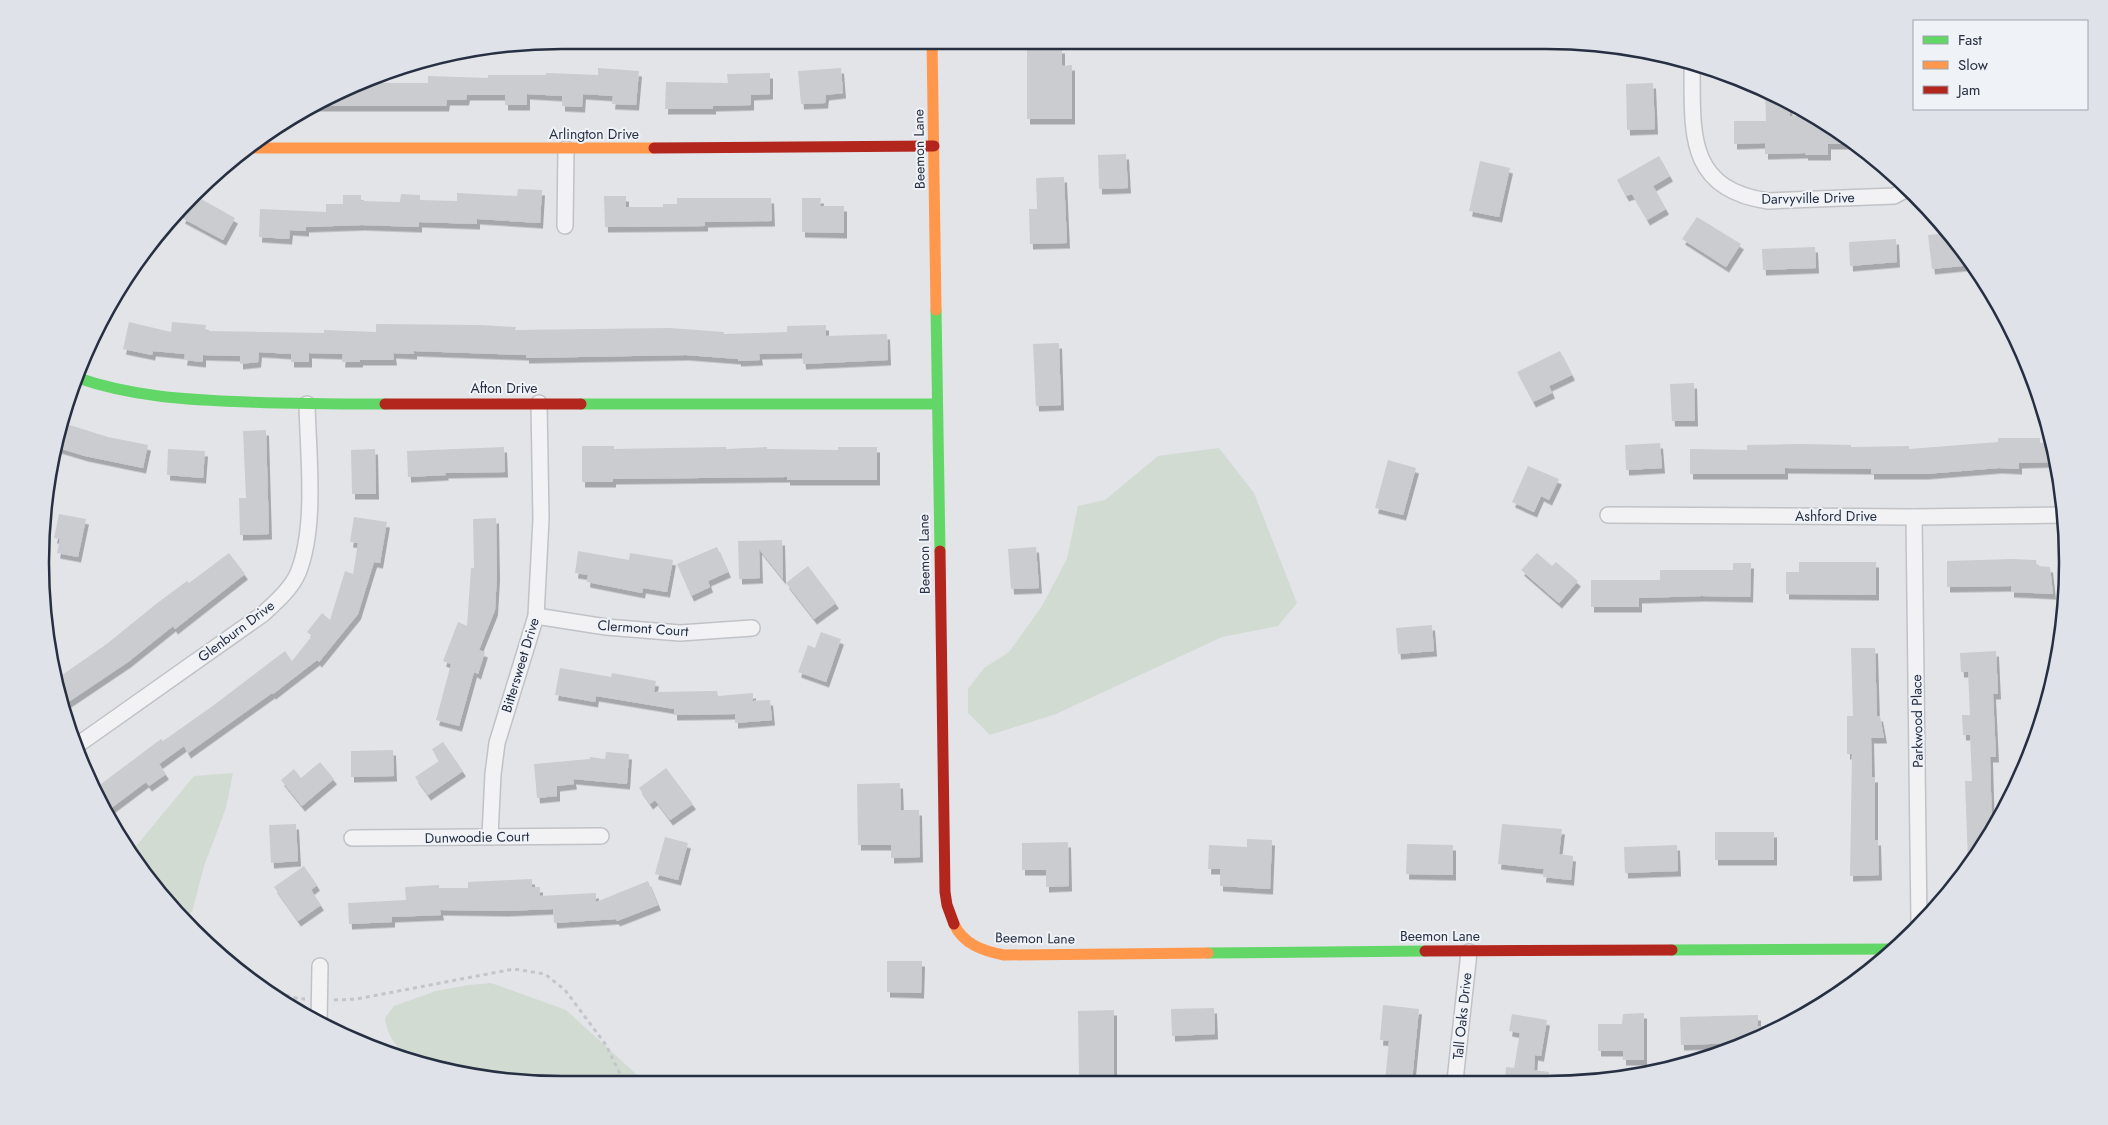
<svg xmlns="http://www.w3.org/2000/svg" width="2108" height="1125" font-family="Jost,sans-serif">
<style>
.green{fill:#d2dbd2}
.building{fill:#caccd0;filter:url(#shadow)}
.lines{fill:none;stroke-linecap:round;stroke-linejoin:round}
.street-casing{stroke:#c0c2c6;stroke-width:18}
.path{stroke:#c4c5cb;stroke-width:3;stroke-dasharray:4 4;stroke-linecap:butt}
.street{stroke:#f2f2f4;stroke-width:15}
.fast{stroke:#63d668;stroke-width:11}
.slow{stroke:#ff974d;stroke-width:11}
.jam{stroke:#b3261e;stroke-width:11}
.labels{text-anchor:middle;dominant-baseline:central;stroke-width:4;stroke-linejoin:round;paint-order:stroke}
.street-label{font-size:14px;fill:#273042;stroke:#eff2f7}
.rim{fill:none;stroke:#273042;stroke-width:2.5}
</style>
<defs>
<filter id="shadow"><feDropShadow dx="3" dy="5.5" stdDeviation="0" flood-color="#0004"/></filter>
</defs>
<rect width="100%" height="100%" fill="#e2e4e8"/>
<g class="green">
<polygon points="1219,448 1254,493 1297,603 1278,626 1222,637 1056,714 990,735 968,713 968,689 984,668 1009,652 1042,606 1067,559 1078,506 1105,500 1158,456"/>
<polygon points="233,773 226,808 204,866 192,912 181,918 127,850 137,845 194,776"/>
<path d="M491,983L566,1010L647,1084H529L428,1067C405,1059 388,1042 385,1018L394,1006L436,991L469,985Z"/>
</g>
<g class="building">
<polygon points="1027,48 1062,48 1062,66 1072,65 1072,119 1027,119"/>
<polygon points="598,68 639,71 636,105 612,104 613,96 583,94 582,107 562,106 562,96 527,94 527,105 505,105 505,95 467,95 466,100 447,100 446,106 310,106 360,83 428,83 428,76 488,78 488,75 546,75 546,73 598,75"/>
<polygon points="841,68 843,93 826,95 825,103 801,104 798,71"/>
<polygon points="770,73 770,94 751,95 751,105 713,106 713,109 665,109 666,82 728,83 727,74"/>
<polygon points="1653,83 1655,129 1627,130 1626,84"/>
<polygon points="1765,90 1789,102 1790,116 1812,116 1857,144 1828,144 1828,155 1805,155 1805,153 1765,154 1765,143 1734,144 1734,121 1766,121"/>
<polygon points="1126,154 1128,188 1099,189 1098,155"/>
<polygon points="1659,156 1670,176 1653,186 1666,209 1647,220 1632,194 1626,196 1617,180"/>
<polygon points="1480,161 1510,168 1499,217 1469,211"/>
<polygon points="1064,177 1067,243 1030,244 1029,209 1037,209 1036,178"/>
<polygon points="518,189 542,190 540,223 477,219 477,224 419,222 419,227 362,225 306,227 306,231 290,230 289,239 259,237 260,209 326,212 326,204 343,204 343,195 361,195 361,201 400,202 401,194 420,195 420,200 457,201 457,193 517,196"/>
<polygon points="194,195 235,218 223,240 182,218"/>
<polygon points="604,196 626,196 626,207 663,207 663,204 677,204 677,198 771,198 772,221 705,222 705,226 605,227"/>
<polygon points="802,198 821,198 820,206 844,206 844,233 802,232"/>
<polygon points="1697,217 1741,244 1726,267 1682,239"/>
<polygon points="1949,233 1972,265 1932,269 1928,235"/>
<polygon points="1896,239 1897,262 1850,266 1849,242"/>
<polygon points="1815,247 1816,268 1763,270 1762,249"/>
<polygon points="129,322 171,332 172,322 206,325 205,331 324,333 324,330 376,332 376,324 481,325 516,327 515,330 669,328 724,332 724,334 787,332 787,326 826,325 826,336 887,334 888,360 803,364 802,353 759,354 760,360 738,361 738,359 686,355 526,358 526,355 414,351 414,354 393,353 394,360 360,360 360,362 342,362 343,354 309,353 309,362 291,362 291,354 259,352 258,362 240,364 240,356 203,355 203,362 184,360 185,354 153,351 152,355 123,349"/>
<polygon points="1059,343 1061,405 1036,406 1033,344"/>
<polygon points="1560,351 1572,375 1549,386 1552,393 1533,402 1517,372"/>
<polygon points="1694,383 1695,421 1672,421 1670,384"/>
<polygon points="60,422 108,437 148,445 143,468 85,456 55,447"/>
<polygon points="266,430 269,534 240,535 239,498 246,498 243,431"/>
<polygon points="1998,438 2040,438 2040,443 2051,442 2056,462 2019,463 2019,469 1999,468 1925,474 1871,474 1871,469 1785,468 1785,474 1690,474 1690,449 1747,450 1747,445 1802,444 1851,445 1851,447 1909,446 1909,449 1998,442"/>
<polygon points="1660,443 1662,468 1626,470 1625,445"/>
<polygon points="582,446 614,446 614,449 726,447 726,449 767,447 767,449 838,450 838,447 877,447 877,480 787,480 787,477 613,479 613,482 582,482"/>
<polygon points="504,447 505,472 445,473 446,475 408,477 407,451"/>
<polygon points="168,449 205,451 203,478 167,475"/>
<polygon points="375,449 376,494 352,494 351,450"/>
<polygon points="1388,460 1416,468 1403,515 1375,508"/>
<polygon points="1528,466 1559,479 1549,500 1541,496 1534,512 1512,502"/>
<polygon points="59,514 86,519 78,557 57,553 60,539 54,538"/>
<polygon points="354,517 387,522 380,563 374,562 358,614 319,662 317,660 273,694 272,693 188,753 184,746 159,764 166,774 149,786 146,782 106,812 93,790 161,739 163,741 214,705 285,651 292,661 312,636 307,632 322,613 330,620 345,571 353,574 358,543 350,542"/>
<polygon points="496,518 497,575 495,610 479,650 485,652 478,674 474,672 459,726 436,720 451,664 443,661 458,622 467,626 471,568 474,568 473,519"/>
<polygon points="782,540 783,579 759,549 760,578 739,579 738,541"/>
<polygon points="717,547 728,572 708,581 710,587 691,596 677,564"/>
<polygon points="1036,547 1039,588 1011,589 1008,549"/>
<polygon points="578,551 629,560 630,553 673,560 667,592 643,588 642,593 587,582 588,575 575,573"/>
<polygon points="229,553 245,574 175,629 173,626 128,662 61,707 55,680 108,643 156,604 187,581 189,583"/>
<polygon points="1537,553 1552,566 1556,562 1578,581 1559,603 1521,570"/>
<polygon points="2012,559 2036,560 2037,566 2050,567 2053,594 2011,592 2011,586 1947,587 1947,561"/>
<polygon points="1799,562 1876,562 1876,595 1786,594 1786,572 1799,572"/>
<polygon points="1733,563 1751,563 1750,597 1702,596 1639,598 1639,607 1591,607 1591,580 1660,580 1660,570 1733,570"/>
<polygon points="808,566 836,603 814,619 786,583"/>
<polygon points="1432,625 1434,651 1398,654 1396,628"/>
<polygon points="821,632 841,639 826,682 798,672 808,645 815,648"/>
<polygon points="1851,648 1875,648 1877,716 1880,716 1884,738 1871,738 1872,777 1875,777 1875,840 1878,840 1879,875 1850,876 1852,754 1847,754 1847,716 1853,716"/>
<polygon points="1996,651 1998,694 1993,694 1996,757 1990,757 1992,826 1968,863 1965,781 1972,781 1970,735 1963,735 1962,715 1970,715 1968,672 1961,672 1960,653"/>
<polygon points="560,668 611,677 612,673 656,681 654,692 717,691 718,696 753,693 753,701 770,700 772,720 735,723 735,714 674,715 674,709 596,696 595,702 555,695"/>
<polygon points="443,742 463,771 428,795 415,777 439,761 432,749"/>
<polygon points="393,750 394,776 351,777 351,751"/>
<polygon points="606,752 629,754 627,784 573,779 574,784 557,786 557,796 537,798 534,764 590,759 590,757 605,759"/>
<polygon points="320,762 334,779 302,806 281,780 294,769 301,778"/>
<polygon points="666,768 693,804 670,820 655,800 650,804 639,788"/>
<polygon points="900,783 901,810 919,810 920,857 891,858 891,845 858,845 857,784"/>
<polygon points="296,824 298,861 271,863 269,825"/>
<polygon points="1502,824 1562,829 1559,854 1573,856 1571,880 1543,877 1544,869 1498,864"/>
<rect x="1715" y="832" width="59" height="28"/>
<polygon points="665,837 688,843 678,880 655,874"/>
<polygon points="1247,839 1272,840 1270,889 1220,886 1220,869 1208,869 1209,845 1247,847"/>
<polygon points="1068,842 1069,886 1046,887 1046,870 1022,870 1022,843"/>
<polygon points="1407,844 1453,845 1453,875 1406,874"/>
<polygon points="1677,845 1678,871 1625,873 1624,847"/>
<polygon points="304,866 317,885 311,890 321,905 298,921 274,887"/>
<polygon points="532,879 532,887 540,887 540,896 596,893 596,902 648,881 658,905 617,921 616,919 554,923 553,909 505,911 440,910 441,915 392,917 392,922 349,924 348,903 406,900 405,887 439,885 439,888 468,888 468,882"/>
<polygon points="887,961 922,961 921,993 887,992"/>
<polygon points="1383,1005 1419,1009 1412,1081 1385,1081 1389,1041 1380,1040"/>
<polygon points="1214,1008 1215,1034 1172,1036 1171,1009"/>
<polygon points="1114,1010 1114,1077 1079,1077 1078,1011"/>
<polygon points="1644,1013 1644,1060 1623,1060 1623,1051 1598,1051 1598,1024 1622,1024 1623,1014"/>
<polygon points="1512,1014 1547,1020 1541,1056 1535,1055 1534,1070 1549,1072 1548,1081 1505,1081 1506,1067 1514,1068 1520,1033 1509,1031"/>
<polygon points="1758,1015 1758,1026 1779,1026 1745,1045 1738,1047 1738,1043 1681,1045 1680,1017"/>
</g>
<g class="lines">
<defs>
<g id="street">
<path d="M1692,62C1693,129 1684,189 1768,201L1894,196L1907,189"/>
<polyline points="565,226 566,149"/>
<polyline points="1608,515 1914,517 2064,515"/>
<polyline points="1914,517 1919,925"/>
<polyline points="536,616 606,627 680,633 752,628"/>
<path d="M76,746L263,614C276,602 291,589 298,573C317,526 308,454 307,404"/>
<polyline points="490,836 493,774 497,743 536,616 541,519 539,403"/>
<polyline points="352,838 601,836"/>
<polyline points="319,1023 320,966"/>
<polyline points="1455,1081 1469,952"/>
</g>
</defs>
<use href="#street" class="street-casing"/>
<g class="path">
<path d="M256,984C274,987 287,999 305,999"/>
<polyline points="334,1000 357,999 514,969 545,974 565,990 606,1045 625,1084"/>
</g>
<use href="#street" class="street"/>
<g class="fast">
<polyline points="936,310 940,551"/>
<path d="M75,377C132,397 188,400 248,402C293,404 339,404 385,404"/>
<polyline points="581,404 937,404"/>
<polyline points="1672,950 1893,949"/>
<polyline points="1208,953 1425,951"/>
</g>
<g class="slow">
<polyline points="932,40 936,310"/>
<polyline points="254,148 654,148"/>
<path d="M954,924C963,944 983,951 1004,955L1208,953"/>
</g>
<g class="jam">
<polyline points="654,148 934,146"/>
<polyline points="385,404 581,404"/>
<polyline points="940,551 945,892 947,905 954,924"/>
<polyline points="1425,951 1672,950"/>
</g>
</g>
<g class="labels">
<g class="street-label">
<text x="594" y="134">Arlington Drive</text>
<text transform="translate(919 149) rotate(-91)">Beemon Lane</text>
<text transform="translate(1808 198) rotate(-1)">Darvyville Drive</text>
<text x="504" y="388">Afton Drive</text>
<text x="1836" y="516">Ashford Drive</text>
<text transform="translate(924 554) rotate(-91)">Beemon Lane</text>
<text transform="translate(643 628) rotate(4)">Clermont Court</text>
<text transform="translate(236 631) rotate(-37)">Glenburn Drive</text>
<text transform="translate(520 665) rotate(-73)">Bittersweet Drive</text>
<text transform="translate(1917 721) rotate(-91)">Parkwood Place</text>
<text transform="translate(477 837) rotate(-1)">Dunwoodie Court</text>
<text x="1440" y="936">Beemon Lane</text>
<text transform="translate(1035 938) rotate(1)">Beemon Lane</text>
<text transform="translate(1462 1016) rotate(-84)">Tall Oaks Drive</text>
</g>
</g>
<path d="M0 0H2108V1125H0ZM562 49H1546A513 513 0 0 1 2059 562V563A513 513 0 0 1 1546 1076H562A513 513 0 0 1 49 563V562A513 513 0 0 1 562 49Z" fill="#dfe2e9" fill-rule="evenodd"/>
<path class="rim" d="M562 49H1546A513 513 0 0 1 2059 562V563A513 513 0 0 1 1546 1076H562A513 513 0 0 1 49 563V562A513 513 0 0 1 562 49Z"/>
<rect x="1913" y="20" width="175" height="90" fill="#eff2f7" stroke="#9fa4af"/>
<rect x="1923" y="36" width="25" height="8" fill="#63d668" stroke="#9fa4af"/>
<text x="1958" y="45" font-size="15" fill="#273042">Fast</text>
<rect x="1923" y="61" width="25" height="8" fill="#ff974d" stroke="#9fa4af"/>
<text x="1958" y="70" font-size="15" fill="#273042">Slow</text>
<rect x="1923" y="86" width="25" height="8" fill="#b3261e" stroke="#9fa4af"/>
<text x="1958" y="95" font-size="15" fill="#273042">Jam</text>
</svg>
